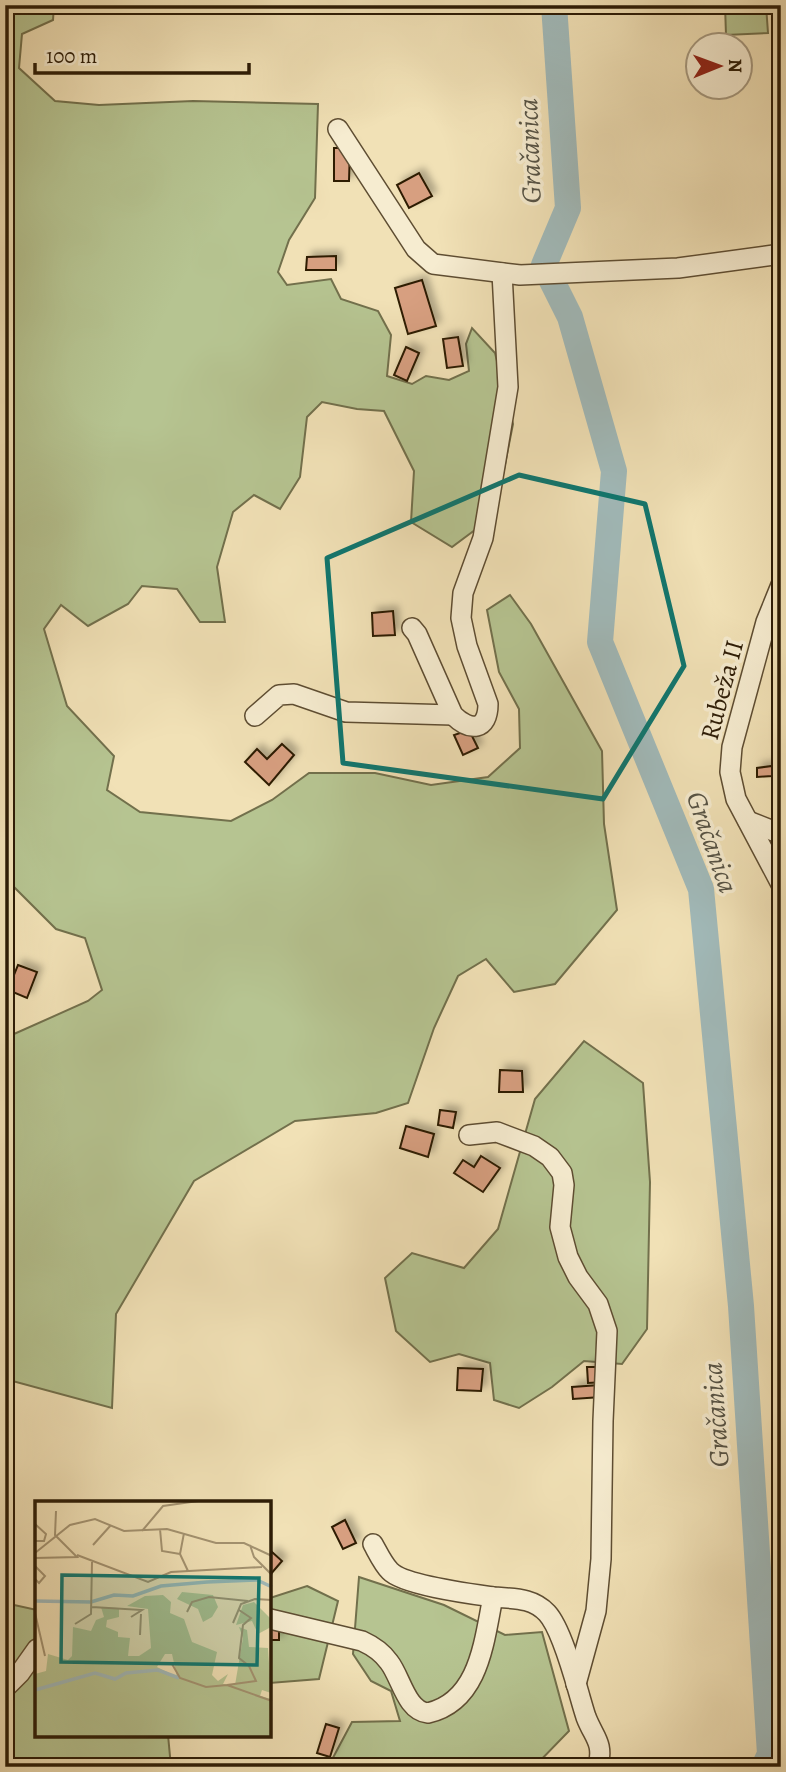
<svg xmlns="http://www.w3.org/2000/svg" width="786" height="1772" font-family="Alegreya,serif">
<style>
.green{fill:#b6c491;stroke:#72704c;stroke-width:2}
.lines{fill:none;stroke-linecap:round;stroke-linejoin:round}
.river{stroke:#a1baba;stroke-width:26}
.building{fill:#d79f80;stroke:#2d1c06;stroke-width:2;filter:url(#shadow)}
.minor-casing{stroke:#5e4d32;stroke-width:22}
.minor{stroke:#f6ecd0;stroke-width:19}
.marked{fill:none;stroke:#0f766e;stroke-width:5;stroke-linejoin:round}
.labels{text-anchor:middle;dominant-baseline:central;stroke-width:7;stroke-linejoin:round;paint-order:stroke}
.street-label{font-size:26px;fill:#2d1c06;stroke:#f6ecd0}
.water-label{font-size:28px;font-style:italic;fill:#565345;stroke:#f6ecd0}
.inset-river{fill:none;stroke:#a1baba;stroke-width:3.5}
.inset-road{fill:none;stroke:#a39270;stroke-width:2}
.view{fill:#0f766e;fill-opacity:0.15;stroke:#0f766e;stroke-width:3.5}
.inset-edge{fill:none;stroke:#2d1c06;stroke-width:3.5}
</style>
<defs>
<filter id="shadow"><feDropShadow dx="5" dy="-5" stdDeviation="3.5" flood-color="#0004"/></filter>
</defs>
<rect width="100%" height="100%" fill="#f1e1b6"/>
<filter id="stains"><feTurbulence type="fractalNoise" baseFrequency=".00286" numOctaves="4"/><feColorMatrix values="0 0 0 0 .2 0 0 0 0 .09 0 0 0 0 .02 0 0 0 .5 -.17"/></filter>
<radialGradient id="worn" r=".72"><stop offset=".6" stop-color="#630" stop-opacity="0"/><stop offset="1" stop-color="#630" stop-opacity=".3"/></radialGradient>
<g class="green">
<polygon points="5,5 54,5 53,20 22,34 19,68 55,101 99,105 193,101 318,104 315,198 289,240 278,272 287,285 331,279 341,299 378,311 391,335 387,376 412,384 426,376 449,380 469,371 466,344 472,328 495,353 513,424 495,515 452,547 411,522 414,471 384,411 357,409 322,402 307,417 300,477 280,509 254,495 233,512 217,567 225,622 200,622 177,589 142,586 128,604 88,626 61,605 44,629 67,706 114,756 107,790 140,812 231,821 272,800 309,773 375,773 431,785 488,777 520,748 519,709 499,672 487,610 510,595 531,624 602,751 604,824 617,910 555,984 514,992 486,959 458,976 434,1028 408,1103 376,1113 295,1121 194,1181 116,1314 112,1408 5,1379 5,1038 88,1001 102,990 85,938 56,929 5,878"/>
<polygon points="725,5 766,5 768,33 726,35"/>
<polygon points="584,1041 643,1083 650,1182 647,1329 622,1364 584,1361 552,1387 519,1408 494,1400 490,1363 459,1354 430,1362 396,1331 385,1278 412,1253 464,1268 498,1229 535,1099"/>
<polygon points="359,1577 444,1605 505,1635 542,1632 569,1731 534,1767 328,1767 352,1722 400,1721 391,1691 371,1681 353,1654"/>
<polygon points="307,1586 338,1601 319,1679 270,1683 270,1598"/>
<polygon points="5,1603 37,1610 37,1735 168,1735 171,1767 5,1767"/>
</g>
<g class="lines">
<polyline class="river" points="554,5 568,208 544,265 570,317 614,471 600,642 701,889 741,1306 770,1754 764,1767"/>
</g>
<g class="building">
<polygon points="334,148 350,148 349,181 334,181"/>
<polygon points="419,173 432,196 409,208 397,185"/>
<polygon points="336,256 336,270 306,270 307,257"/>
<polygon points="422,280 436,326 408,334 395,288"/>
<polygon points="458,337 463,366 447,368 443,339"/>
<polygon points="406,347 419,353 407,381 394,375"/>
<polygon points="393,611 395,635 373,636 372,613"/>
<rect x="772" y="717" width="9" height="30"/>
<polygon points="469,730 478,748 463,755 454,735"/>
<polygon points="282,744 294,755 269,785 245,762 257,749 267,759"/>
<polygon points="772,766 772,776 757,777 757,768"/>
<polygon points="18,965 37,972 27,998 8,990"/>
<polygon points="500,1070 522,1071 523,1092 499,1092"/>
<polygon points="440,1110 456,1112 453,1128 438,1125"/>
<polygon points="406,1126 434,1134 428,1157 400,1148"/>
<polygon points="481,1156 500,1168 483,1192 454,1173 463,1160 474,1167"/>
<polygon points="587,1367 604,1367 604,1382 588,1383"/>
<polygon points="458,1368 483,1369 481,1391 457,1390"/>
<polygon points="600,1385 601,1397 573,1399 572,1387"/>
<polygon points="345,1520 356,1543 343,1549 332,1527"/>
<polygon points="272,1552 282,1561 270,1575 270,1555"/>
<rect x="270" y="1625" width="9" height="15"/>
<polygon points="326,1724 339,1728 330,1757 317,1753"/>
</g>
<g class="lines">
<defs>
<g id="minor">
<polyline points="338,129 416,249 433,264 520,275 678,268 781,254"/>
<polyline points="781,585 766,622 732,747 730,772 736,799 781,884"/>
<path d="M412,628L417,634L453,715C470,732 488,731 488,704L467,646L461,618L463,593L483,538L508,387L502,273"/>
<polyline points="255,716 279,695 294,694 346,712 453,715"/>
<polyline points="748,821 781,834"/>
<polyline points="469,1135 497,1132 534,1146 550,1157 562,1173 564,1185 560,1227 568,1257 578,1277 598,1304 607,1331 603,1421 601,1559 596,1611 576,1684"/>
<path d="M373,1544C378,1553 383,1564 390,1571C403,1585 472,1594 493,1597C513,1599 532,1597 547,1613C561,1628 574,1676 580,1697C582,1704 584,1711 586,1717C594,1738 604,1742 598,1767"/>
<path d="M270,1619L362,1641C373,1646 382,1652 389,1662C401,1677 406,1711 428,1713C480,1701 484,1640 493,1597"/>
<polyline points="5,1688 20,1673 37,1649"/>
</g>
</defs>
<use href="#minor" class="minor-casing"/>
<use href="#minor" class="minor"/>
</g>
<path class="marked" d="M519,475L645,504L684,666L603,799L343,763L327,558Z"/>
<g class="labels">
<g class="street-label">
<text transform="translate(722 690) rotate(-75)">Rubeža II</text>
</g>
<g class="water-label">
<text transform="translate(530 151) rotate(-92)">Gračanica</text>
<text transform="translate(712 842) rotate(71)">Gračanica</text>
<text transform="translate(716 1415) rotate(-94)">Gračanica</text>
</g>
</g>
<g transform="translate(35 1501)">
<rect width="236" height="236" fill="#f1e1b6"/>
<path d="M147,91L178,94L183,106L177,116L168,121L163,108L142,98ZM128,94L136,101L135,112L149,118L157,141L182,151L177,174L183,180L193,173L188,183L200,184L208,137L204,126L212,129L214,146L233,147L236,192L227,189L225,195L236,198V236H0V173L11,170L13,153L33,159L37,155L38,126L56,130L61,119L69,116L66,106L84,107V116L72,119L71,126L83,131V136L95,137L93,155H104L116,147L113,108L92,105L110,95ZM130,153H137L142,176L122,166ZM219,101L236,118V126L223,133L217,120L201,124L208,104Z" fill="#b6c491" fill-rule="evenodd"/>
<path class="inset-river" d="M0,100L56,101L79,94L98,95L126,85L172,81L222,79L237,86M0,189L60,172L80,178L91,172L123,169L144,177"/>
<path class="inset-road" d="M0,23L11,33L9,40H0M125,28L127,50L145,53M107,30L128,5L163,0M149,32L145,53L153,70M58,44L76,24M215,44L219,56L237,74M0,52L35,24L60,18L89,30L132,28L181,42H209L237,55M42,54L113,81L136,71L227,66M0,57L42,56L20,34L21,10M0,65L10,75L4,82L0,78M57,106L107,109L96,116M204,109L216,117L208,124L204,157L214,165L221,180L192,184L237,200M152,111L157,101L174,96L213,100M0,112L10,155M198,122L206,103L220,98L237,99M40,123L56,113L57,61M105,134L106,113M137,163L145,177L171,186L192,184"/>
<path class="view" d="M27,74L224,77L222,164L26,161Z"/>
<rect width="236" height="236" class="inset-edge"/>
</g>
<rect width="786" height="1772" fill="none" stroke="#f1e1b6" stroke-width="28"/>
<rect x="7" y="7" width="772" height="1758" fill="none" stroke="#2d1c06" stroke-width="3.5"/>
<rect x="14" y="14" width="758" height="1744" fill="none" stroke="#2d1c06" stroke-width="2"/>
<g transform="translate(719 66) rotate(89)"><circle r="33" fill="#f6ecd0" stroke="#a6997f" stroke-width="2"/>
<path d="M0-5L12 26L0 18L-12 26Z" fill="#8f2418"/>
<text y="-10" font-size="19" font-weight="bold" text-anchor="middle" fill="#2d1c06">N</text>
</g>
<path d="M35 63v10h214v-10" fill="none" stroke="#2d1c06" stroke-width="3.5"/>
<text x="46" y="63" font-size="21" fill="#2d1c06" stroke="#f6ecd0" stroke-width="5" paint-order="stroke">100 m</text>
<rect width="100%" height="100%" filter="url(#stains)"/>
<rect width="100%" height="100%" fill="url(#worn)"/>
</svg>
